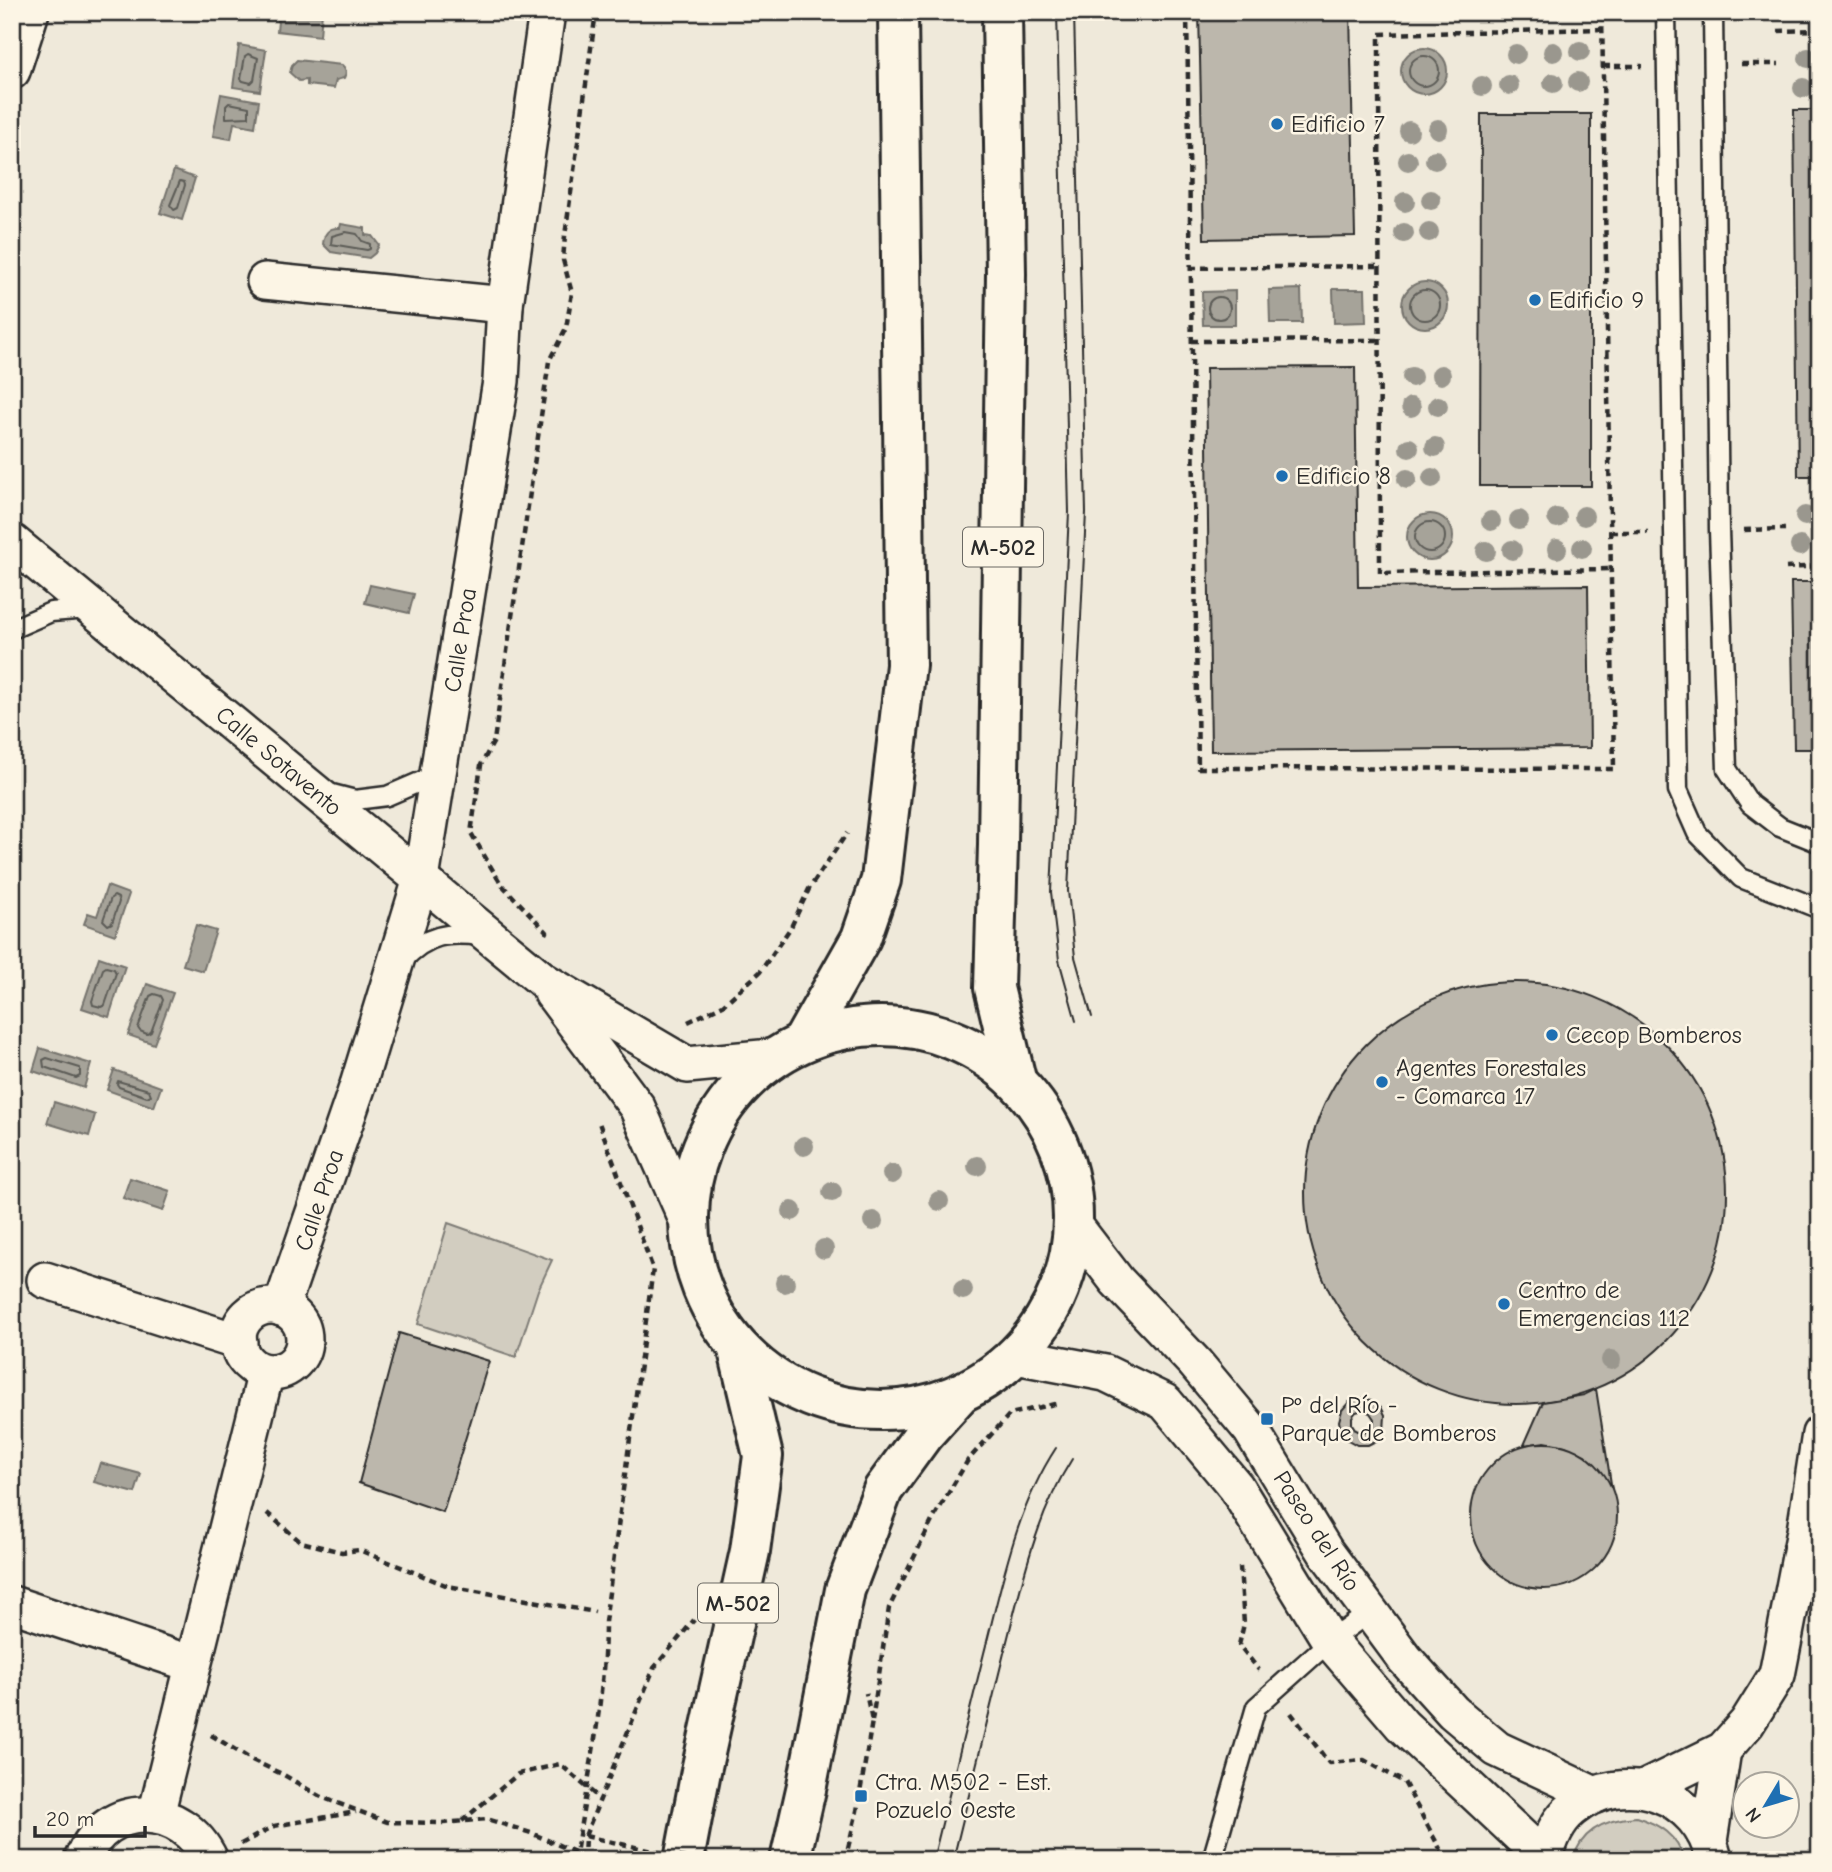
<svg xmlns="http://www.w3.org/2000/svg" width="1832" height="1872" font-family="'Comic Neue',sans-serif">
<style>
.green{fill:#d2cdc0;stroke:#7e7c76;stroke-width:2}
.water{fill:#a6a399;stroke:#75736d;stroke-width:2}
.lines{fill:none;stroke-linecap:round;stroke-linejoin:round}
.shore{stroke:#5c5b57;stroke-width:2}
.building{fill:#bcb7ac;stroke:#2b2b2b;stroke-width:2;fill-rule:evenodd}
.lane-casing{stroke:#2b2b2b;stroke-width:23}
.street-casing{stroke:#2b2b2b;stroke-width:40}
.highway-casing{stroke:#2b2b2b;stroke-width:44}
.path{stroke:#2b2b2b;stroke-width:4.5;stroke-dasharray:7 5;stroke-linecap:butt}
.lane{stroke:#fcf5e5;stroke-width:18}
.street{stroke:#fcf5e5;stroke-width:35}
.highway{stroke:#fcf5e5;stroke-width:38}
.tram{stroke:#2b2b2b;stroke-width:2}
.path-bridge{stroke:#2b2b2b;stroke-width:4.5;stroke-dasharray:7 5;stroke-linecap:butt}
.tree{fill:#9a978e}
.poi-dot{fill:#1f6fb2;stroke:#fcf5e5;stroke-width:2.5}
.labels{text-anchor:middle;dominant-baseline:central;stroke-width:5;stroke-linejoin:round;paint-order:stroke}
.shield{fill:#fcf5e5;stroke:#6a6863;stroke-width:2}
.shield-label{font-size:23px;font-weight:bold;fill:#2b2b2b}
.poi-label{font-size:24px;fill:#2b2b2b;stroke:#fcf5e5;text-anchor:start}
.street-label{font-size:24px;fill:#2b2b2b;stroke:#fcf5e5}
</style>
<rect width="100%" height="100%" fill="#efe9da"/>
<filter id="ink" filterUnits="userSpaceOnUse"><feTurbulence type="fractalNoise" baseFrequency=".0143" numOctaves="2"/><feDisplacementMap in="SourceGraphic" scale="14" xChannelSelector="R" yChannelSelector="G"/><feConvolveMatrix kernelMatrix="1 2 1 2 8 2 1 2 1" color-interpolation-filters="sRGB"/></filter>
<g filter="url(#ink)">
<g class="green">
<polygon points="448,1223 552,1260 538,1290 516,1357 418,1324"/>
<path d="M1636,1817C1659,1824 1677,1835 1684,1860H1573C1581,1829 1607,1819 1636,1817Z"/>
</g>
<g class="water">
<polygon points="279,12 322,12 320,36 277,31"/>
<polygon points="239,45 266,50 260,91 233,87"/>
<circle cx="1424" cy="71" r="23"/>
<path d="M297,60L342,65C347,69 347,73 344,78L336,80L334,88L307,85V80L299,81L290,73L292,65Z"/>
<polygon points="221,94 259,101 255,127 234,123 231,139 213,136"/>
<polygon points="174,170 195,178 182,220 160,213"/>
<path d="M341,224L365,228V235L372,236L379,245L375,253L369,258L331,252L323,244C324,233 329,227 340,228Z"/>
<circle cx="1425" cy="305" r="23"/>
<polygon points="1301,289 1302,323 1270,323 1269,290"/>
<polygon points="1333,289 1365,289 1366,322 1334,323"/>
<polygon points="1235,291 1235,325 1203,325 1202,292"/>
<circle cx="1430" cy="537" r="23"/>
<polygon points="370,585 414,594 409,613 365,603"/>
<polygon points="107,886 129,894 115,935 84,924 88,913 97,916"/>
<polygon points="196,925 216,931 203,971 183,965"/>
<polygon points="99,957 125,966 109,1017 82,1008"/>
<polygon points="147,984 173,993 154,1044 128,1035"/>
<polygon points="40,1048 91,1064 84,1088 33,1071"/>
<polygon points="114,1070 161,1087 154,1107 107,1090"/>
<polygon points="54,1102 95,1115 89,1136 47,1123"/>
<polygon points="130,1178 170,1191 163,1211 123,1198"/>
<polygon points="100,1463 141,1474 135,1493 94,1482"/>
</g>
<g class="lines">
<g class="shore">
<polygon points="248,54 258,58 254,80 251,83 243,81 241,79 245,56"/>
<circle cx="1424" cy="71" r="15"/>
<polygon points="229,103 249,107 249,117 226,118 226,106"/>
<polygon points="180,181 184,182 185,185 178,208 174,210 170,205"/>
<polygon points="346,232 357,234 362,241 370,244 370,249 367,250 331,244 332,236"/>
<circle cx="1425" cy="305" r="15"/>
<circle cx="1219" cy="308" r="11"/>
<circle cx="1430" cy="537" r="15"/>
<polygon points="114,896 118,898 119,902 112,923 108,925 103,920 111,898"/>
<polygon points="106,967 114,969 116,973 105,1005 101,1007 93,1005 92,1001 103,969"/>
<polygon points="154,994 161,996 163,1000 151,1032 147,1034 140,1031 138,1028 150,996"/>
<polygon points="47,1058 80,1068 80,1076 76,1078 44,1067 43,1060"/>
<polygon points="118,1081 149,1090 151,1095 147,1097 119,1087 117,1084"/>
</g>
</g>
<g class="building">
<polygon points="1199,12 1350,12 1355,236 1204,239"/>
<polygon points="1794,110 1820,110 1820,476 1798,476"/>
<polygon points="1481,114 1591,114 1591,486 1480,486"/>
<polygon points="1355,367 1358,587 1588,585 1590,748 1211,751 1206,368"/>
<polygon points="1791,582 1820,582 1820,749 1794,749"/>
<circle cx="1516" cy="1193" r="211"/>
<polygon points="399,1333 489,1361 443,1512 359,1483"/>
<polygon points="1596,1389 1612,1490 1601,1471 1585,1455 1565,1446 1545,1442 1524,1445 1543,1402 1584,1395"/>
<path d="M1360,1398L1371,1400L1381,1407L1385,1415L1384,1432L1378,1440L1368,1445H1357L1348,1440L1341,1431L1339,1421L1342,1410L1349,1402ZM1363,1410L1370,1413L1374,1419L1373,1427L1362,1433L1356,1430L1352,1424V1417L1356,1412Z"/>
<circle cx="1544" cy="1516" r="73"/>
</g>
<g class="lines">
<defs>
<g id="lane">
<polyline points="1666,12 1678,790 1697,833 1741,878 1820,909"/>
<polyline points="1713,12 1719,530 1727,769 1750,804 1780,827 1820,843"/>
<polyline points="12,629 51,612 89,609"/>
<polyline points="328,793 355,800 387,796 438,774"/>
<path d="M403,960C428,934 447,932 481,936"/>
<polyline points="1212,1860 1256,1707 1330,1641 1370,1612"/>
</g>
<g id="street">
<polyline points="12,71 31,12"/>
<polyline points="265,281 505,305"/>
<polyline points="12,542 544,981 687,1065 772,1057"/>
<polyline points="552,993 637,1107 687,1220"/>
<polyline points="1074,1225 1117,1281 1195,1363 1251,1430 1325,1551 1405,1659 1453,1712 1497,1749 1595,1795"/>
<polyline points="45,1280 239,1342"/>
<circle cx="271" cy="1339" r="33"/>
<polyline points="281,1308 358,1085 421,879 501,381 505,305 547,12"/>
<polyline points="1016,1356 1105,1373 1165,1402 1236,1487 1330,1641 1402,1725 1544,1858"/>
<polyline points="12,1604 192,1664"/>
<polyline points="1643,1789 1723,1750 1747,1723 1777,1675 1805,1531 1820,1434"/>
<polyline points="156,1815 266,1372"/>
<polyline points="1709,1841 1723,1750"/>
<path d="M82,1860C107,1798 183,1802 210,1860"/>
<path d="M1544,1860C1549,1841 1557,1821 1572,1809C1624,1766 1701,1794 1714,1860"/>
</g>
<g id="highway">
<polyline points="1002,12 1006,274 998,845 994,988 1016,1079"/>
<circle cx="881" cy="1218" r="192"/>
<polyline points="804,1039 861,938 881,880 906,665 898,12"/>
<polyline points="684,1860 701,1771 750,1551 763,1456 737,1346"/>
<polyline points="790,1860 807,1785 845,1590 883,1490 923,1435 959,1395"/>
</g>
</defs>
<use href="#lane" class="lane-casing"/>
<use href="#street" class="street-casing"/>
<use href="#highway" class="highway-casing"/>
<g class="path">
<polyline points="1187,12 1198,768 1614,769 1602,12"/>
<polyline points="1603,29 1379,34 1380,573 1610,569"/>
<polyline points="1778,31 1820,30"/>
<polyline points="1741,64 1779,64"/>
<polyline points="1603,66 1642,66"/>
<polyline points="1190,268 1379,266"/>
<polyline points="1191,341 1379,340"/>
<polyline points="1744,530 1785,529"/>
<polyline points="1610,532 1648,532"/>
<polyline points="1786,568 1820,566"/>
<polyline points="546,934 547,932 501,884 471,833 481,765 494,741 549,361 566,328 572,293 563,260 565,236 596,12"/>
<polyline points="688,1022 723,1005 760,972 791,927 809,889 847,833"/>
<polyline points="267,1513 301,1542 342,1552 359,1550 448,1586 595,1612"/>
<polyline points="1240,1567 1244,1624 1239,1645 1259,1670"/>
<polyline points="1291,1713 1329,1763 1364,1760 1404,1782 1446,1860"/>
<polyline points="872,1721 889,1608 932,1521 968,1460 1010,1414 1059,1403"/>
<polyline points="211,1735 252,1760 284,1775 319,1796 387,1822 443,1823 487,1819 531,1833 584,1856"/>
<polyline points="462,1821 518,1774 560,1764 600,1799"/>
<polyline points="241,1844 274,1826 356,1812"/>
<path d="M575,1860C587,1782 605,1702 605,1622L653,1269L598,1120"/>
<polyline points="584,1860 585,1836 654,1668 694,1620"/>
<polyline points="845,1860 857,1811 872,1721 866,1693"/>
</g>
<use href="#lane" class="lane"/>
<use href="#street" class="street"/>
<use href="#highway" class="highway"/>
<g class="tram">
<polyline points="1057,12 1069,512 1051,892 1059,960 1076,1021"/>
<polyline points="1074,12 1086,512 1068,891 1075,957 1092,1017"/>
<path d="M933,1860C950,1791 967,1722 984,1653C1002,1583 1016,1509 1056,1448"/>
<path d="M953,1860C970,1791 987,1722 1004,1653C1021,1587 1035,1517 1072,1459"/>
</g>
<polyline class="path-bridge" points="585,1836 694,1860"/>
</g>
<g class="tree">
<circle cx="1580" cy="51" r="10"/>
<circle cx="1553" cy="52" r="10"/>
<circle cx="1516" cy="54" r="10"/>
<circle cx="1808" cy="58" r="10"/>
<circle cx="1578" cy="82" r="10"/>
<circle cx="1553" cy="83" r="10"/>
<circle cx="1509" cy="85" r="10"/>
<circle cx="1482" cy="86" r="10"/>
<circle cx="1803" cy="88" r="10"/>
<circle cx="1438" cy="129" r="10"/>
<circle cx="1409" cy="131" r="10"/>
<circle cx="1435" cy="160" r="10"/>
<circle cx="1408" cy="161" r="10"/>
<circle cx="1431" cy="200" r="10"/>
<circle cx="1405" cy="202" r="10"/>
<circle cx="1429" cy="232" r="10"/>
<circle cx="1404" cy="233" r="10"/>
<circle cx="1441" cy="375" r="10"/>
<circle cx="1412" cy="377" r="10"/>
<circle cx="1438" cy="406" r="10"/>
<circle cx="1411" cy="407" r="10"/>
<circle cx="1435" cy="447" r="10"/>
<circle cx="1409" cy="448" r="10"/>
<circle cx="1432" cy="478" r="10"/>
<circle cx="1407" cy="479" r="10"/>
<circle cx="1584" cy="516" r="10"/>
<circle cx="1805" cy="516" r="10"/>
<circle cx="1557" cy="518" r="10"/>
<circle cx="1519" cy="520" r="10"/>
<circle cx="1491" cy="521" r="10"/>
<circle cx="1800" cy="546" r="10"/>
<circle cx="1582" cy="548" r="10"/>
<circle cx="1557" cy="549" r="10"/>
<circle cx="1512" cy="550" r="10"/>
<circle cx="1486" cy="551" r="10"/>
<circle cx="804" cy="1146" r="10"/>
<circle cx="977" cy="1166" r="10"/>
<circle cx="892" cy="1174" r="10"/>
<circle cx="832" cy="1192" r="10"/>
<circle cx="939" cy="1201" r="10"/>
<circle cx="792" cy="1211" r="10"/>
<circle cx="873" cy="1221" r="10"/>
<circle cx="824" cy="1249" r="10"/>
<circle cx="785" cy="1283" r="10"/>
<circle cx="963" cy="1290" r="10"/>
<circle cx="1611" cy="1360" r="10"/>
</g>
</g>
<g class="poi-dot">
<circle cx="1277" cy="124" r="7"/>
<circle cx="1535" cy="300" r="7"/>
<circle cx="1282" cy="476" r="7"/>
<circle cx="1552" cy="1035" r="7"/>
<circle cx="1382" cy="1082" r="7"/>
<circle cx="1504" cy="1304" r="7"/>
<rect x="1260" y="1412" width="14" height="14" rx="3.5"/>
<rect x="854" y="1789" width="14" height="14" rx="3.5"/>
</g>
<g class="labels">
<g class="shield">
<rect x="963" y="527.5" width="80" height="39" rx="5"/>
<rect x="698" y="1583.5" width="80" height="39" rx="5"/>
</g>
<g class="shield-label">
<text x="1003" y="547">M-502</text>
<text x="738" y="1603">M-502</text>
</g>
<g class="poi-label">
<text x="1291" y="124">Edificio 7</text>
<text x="1549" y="300">Edificio 9</text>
<text x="1296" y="476">Edificio 8</text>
<text x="1566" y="1035">Cecop Bomberos</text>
<text x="1396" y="1068">Agentes Forestales<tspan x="1396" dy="28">- Comarca 17</tspan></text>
<text x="1518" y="1290">Centro de<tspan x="1518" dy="28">Emergencias 112</tspan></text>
<text x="1281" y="1405">Pº del Río -<tspan x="1281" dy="28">Parque de Bomberos</tspan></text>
<text x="875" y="1782">Ctra. M502 - Est.<tspan x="875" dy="28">Pozuelo Oeste</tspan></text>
</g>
<g class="street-label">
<text transform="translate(460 640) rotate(-81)">Calle Proa</text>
<text transform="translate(279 761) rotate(40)">Calle Sotavento</text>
<text transform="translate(319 1200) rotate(-71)">Calle Proa</text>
<text transform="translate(1317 1531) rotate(57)">Paseo del Río</text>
</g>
</g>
<rect width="1832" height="1872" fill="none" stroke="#fcf5e5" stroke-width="42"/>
<rect x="21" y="21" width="1790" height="1830" fill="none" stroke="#2b2b2b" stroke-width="2.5" filter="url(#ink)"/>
<g transform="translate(1766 1805) rotate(232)"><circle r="33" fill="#fcf5e5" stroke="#a8a49b" stroke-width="2"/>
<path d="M0-5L12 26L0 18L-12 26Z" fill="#1f6fb2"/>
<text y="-10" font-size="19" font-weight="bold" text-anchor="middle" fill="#2b2b2b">N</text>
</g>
<path d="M35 1826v10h110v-10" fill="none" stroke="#2b2b2b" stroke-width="3.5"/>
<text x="46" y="1826" font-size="21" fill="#2b2b2b" stroke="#fcf5e5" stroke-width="5" paint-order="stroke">20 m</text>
</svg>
